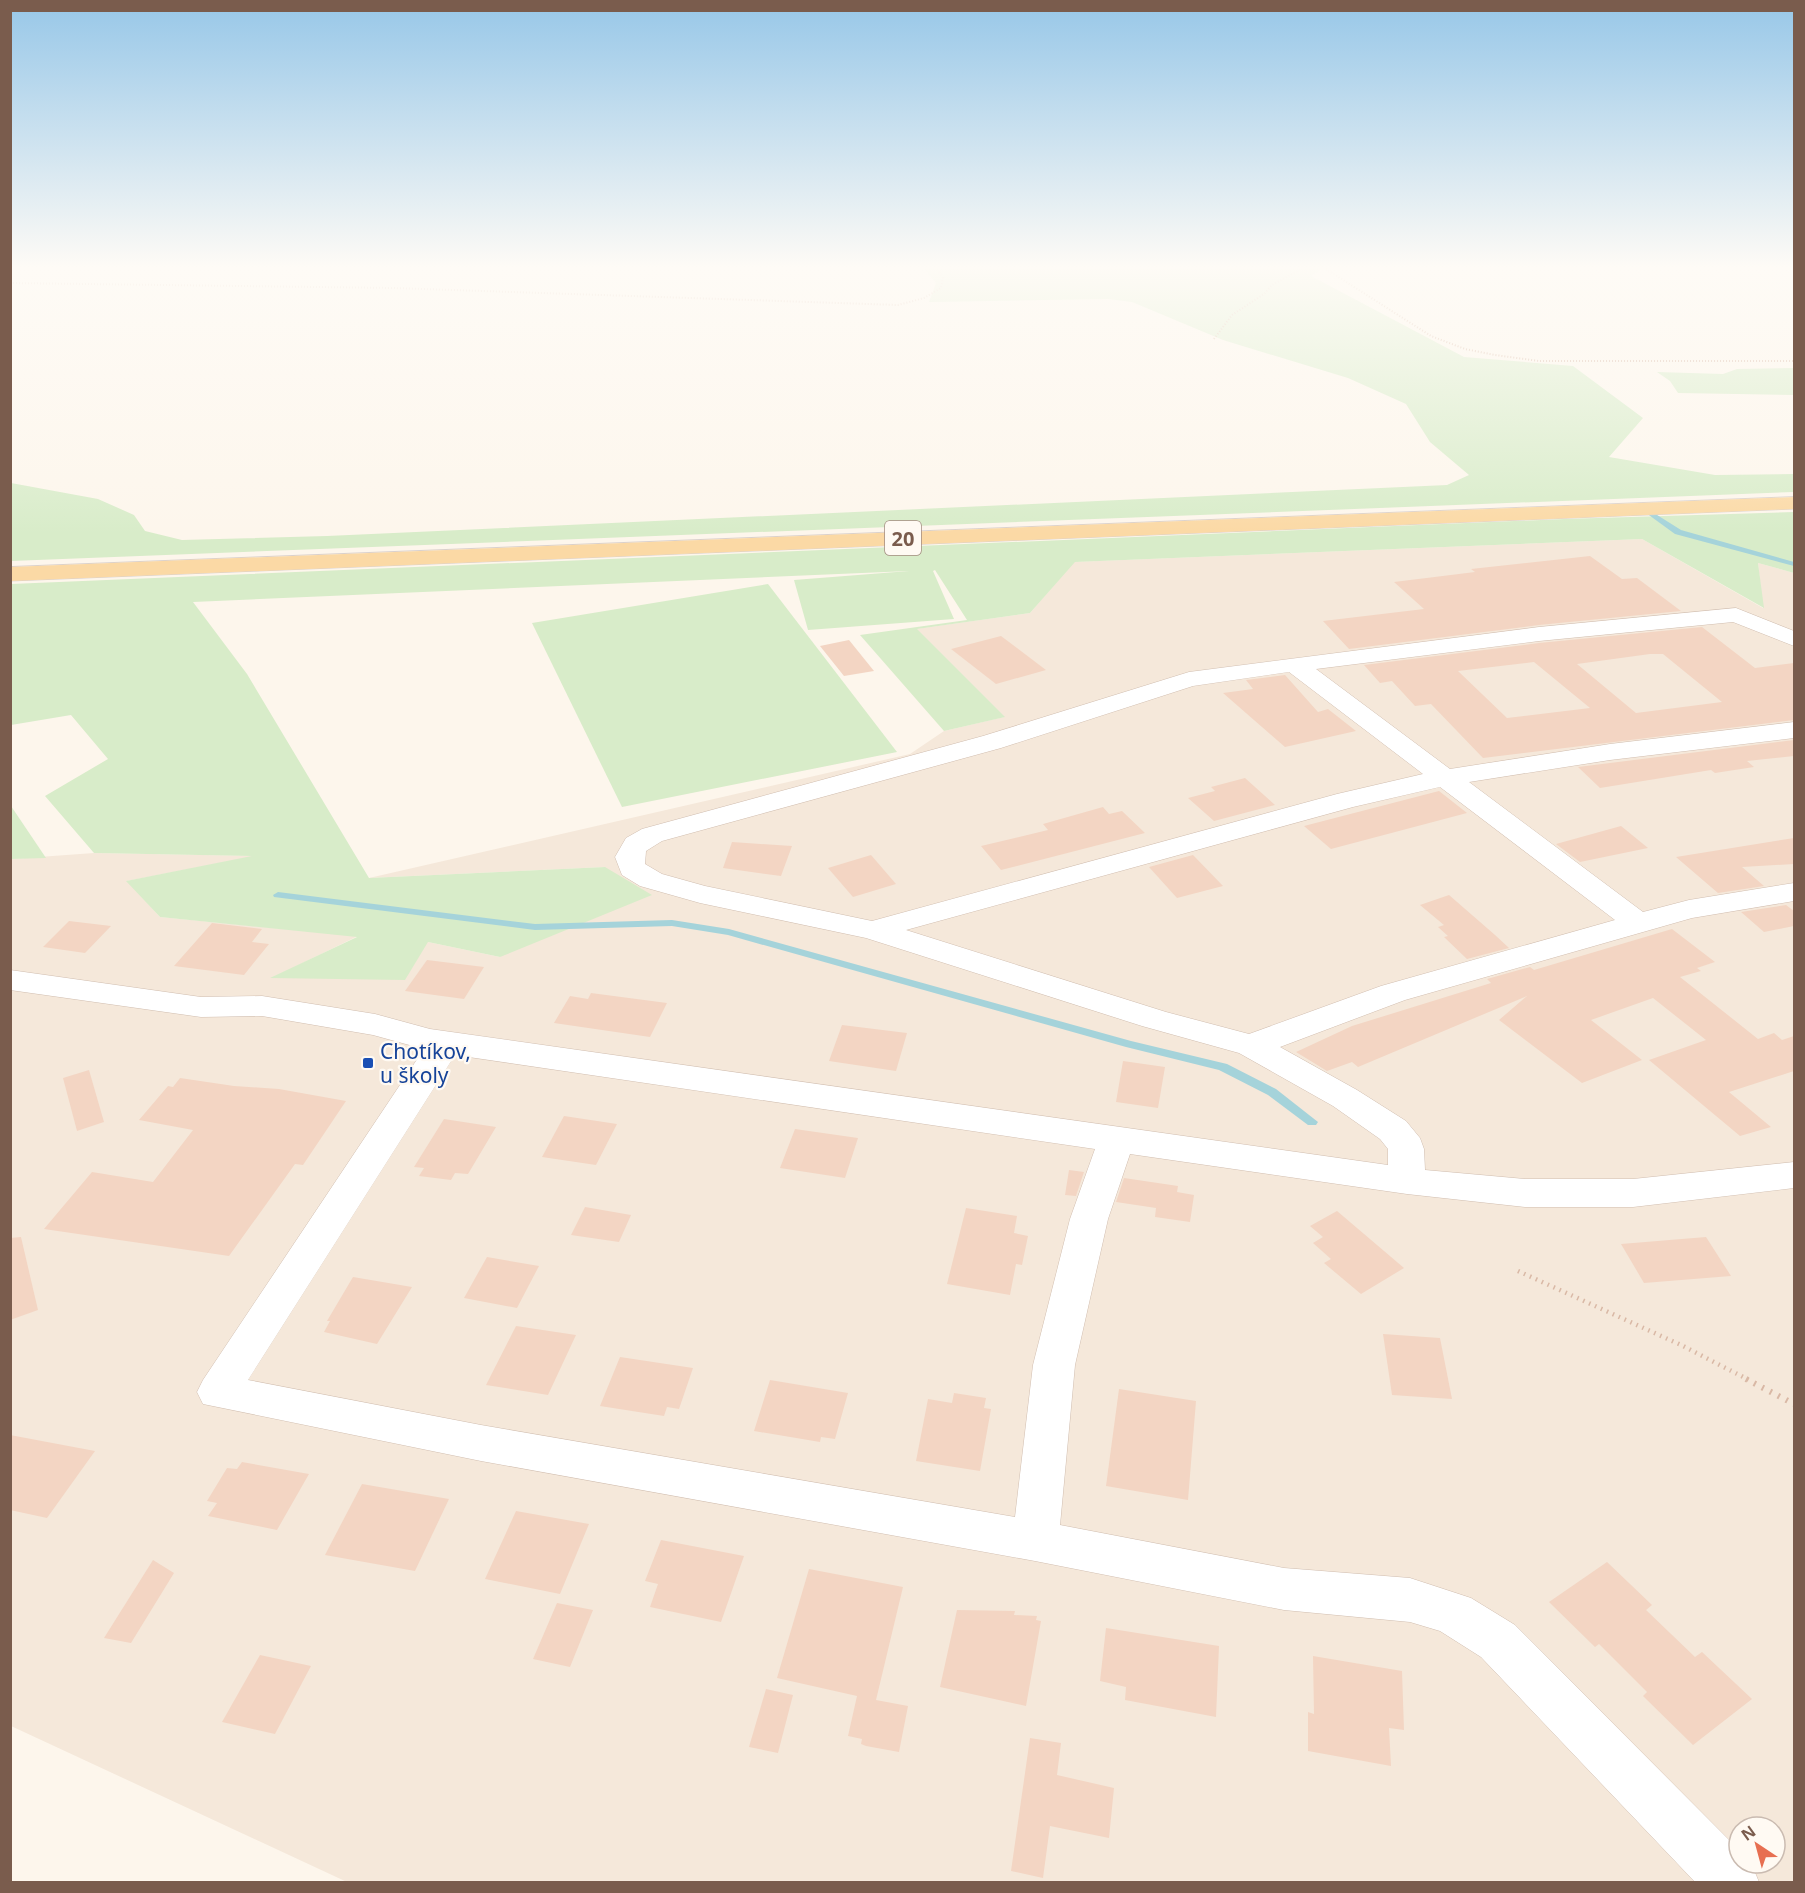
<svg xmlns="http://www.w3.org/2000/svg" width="1805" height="1893" font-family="'Noto Sans',sans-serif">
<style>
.residential{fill:#f5e8da;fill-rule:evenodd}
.green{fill:#d8ecc9}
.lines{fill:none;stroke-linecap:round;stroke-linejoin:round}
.stream{fill:#a5d3da;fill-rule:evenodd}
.building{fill:#f3d5c3;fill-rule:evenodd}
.minor-casing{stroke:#d1beb0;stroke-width:1}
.primary-casing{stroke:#dad1cd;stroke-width:1}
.path-far2{stroke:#d9b8a5;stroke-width:2;stroke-dasharray:1 2;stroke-linecap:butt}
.path-far1{stroke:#d9b8a5;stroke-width:4.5;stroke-dasharray:1.5 5;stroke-linecap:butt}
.path{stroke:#d9b8a5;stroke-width:6;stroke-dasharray:2 7;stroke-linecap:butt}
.minor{fill:#fff;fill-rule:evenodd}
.primary{fill:#fbd9a5;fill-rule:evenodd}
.transit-dot{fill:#1a4fb4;stroke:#fffaf3;stroke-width:2}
.labels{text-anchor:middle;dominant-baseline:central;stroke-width:4.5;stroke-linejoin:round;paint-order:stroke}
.shield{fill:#fffaf3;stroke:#a28b7f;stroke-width:1.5}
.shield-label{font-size:20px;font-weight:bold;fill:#7a5c4d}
.transit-label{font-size:21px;fill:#164399;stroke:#fffaf3;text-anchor:start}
</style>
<rect width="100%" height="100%" fill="#fdf6ec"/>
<path class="residential" d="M1642,539L1763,608L1758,563L1794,573V1882H347L11,1726V859L94,853L256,856L127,881L160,917L358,936L272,978L428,942L500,957L605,867L369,878L910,754L944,731L1004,717L916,629L1030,613L1074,562ZM1739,1827H1775V1863H1739Z"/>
<g class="green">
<polygon points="924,269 1322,269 1311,276 1464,357 1573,366 1643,418 1609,457 1715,475 1794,474 1794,492 11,561 11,483 98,499 134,515 145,531 182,540 327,536 1447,485 1469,475 1430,442 1406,404 1348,378 1223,340 1132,302 1108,299 929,302 936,283"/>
<polygon points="1794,368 1794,395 1678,393 1670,381 1657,372 1723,374 1737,369"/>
<polygon points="1794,512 1794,573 1758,563 1764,608 1642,539 1075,562 1030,613 917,629 1005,717 944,731 860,635 967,620 935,570 933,571 954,619 808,630 794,580 909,571 193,602 247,674 369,878 605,867 652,895 500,957 428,942 405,980 270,978 357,937 160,917 126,881 252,856 94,853 45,796 108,759 71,715 11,725 11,584 1564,519"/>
<polygon points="768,584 897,752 622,807 532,623"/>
<polygon points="10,806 11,806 46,858 11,859"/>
</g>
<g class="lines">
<g class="stream">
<polygon points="1642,508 1646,508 1681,530 1794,562 1794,566 1675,534 1642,510"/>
<polygon points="278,892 535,924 672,920 729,929 1131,1041 1227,1064 1276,1089 1318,1122 1316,1125 1308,1125 1268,1095 1219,1070 1126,1047 728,935 672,926 535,930 274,897 273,895"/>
</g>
</g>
<g class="building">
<polygon points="1590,556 1622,579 1637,578 1681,611 1539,625 1349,649 1323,621 1424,609 1394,582 1475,572 1471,569"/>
<path d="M1702,627L1755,668L1794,663V720L1483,758L1431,704L1415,706L1392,681L1380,683L1364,665L1539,643ZM1650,654H1663L1722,702L1636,713L1577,664ZM1534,662L1590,708L1507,718L1458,671Z"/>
<polygon points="1001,636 1046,670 996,684 951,649"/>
<polygon points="849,640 874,671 844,676 820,646"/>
<polygon points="1285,675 1318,712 1328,709 1356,731 1285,747 1223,693 1253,689 1246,680"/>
<polygon points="1794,740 1794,756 1747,761 1754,767 1715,773 1711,770 1600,788 1578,767"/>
<polygon points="1245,778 1275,805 1214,821 1188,798 1215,791 1211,787"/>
<polygon points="1439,791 1467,813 1331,849 1304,826"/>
<polygon points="1103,807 1109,814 1122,811 1145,833 1001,870 981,846 1048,830 1043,824"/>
<polygon points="1621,826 1648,848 1580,862 1556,844"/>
<polygon points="1794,838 1794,864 1742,867 1764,886 1718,893 1676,857"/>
<polygon points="732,842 792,846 781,876 723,868"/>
<polygon points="871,855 896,884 853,897 828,868"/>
<polygon points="1193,855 1223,886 1177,898 1149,867"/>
<polygon points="1449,895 1495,935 1509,948 1467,959 1444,937 1448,936 1438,927 1444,925 1420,905"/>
<polygon points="1786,905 1794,911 1794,926 1764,932 1741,912"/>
<polygon points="69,921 111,926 85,953 43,947"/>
<polygon points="212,923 262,929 252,942 269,944 244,975 174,966"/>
<polygon points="1672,929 1715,962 1697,968 1701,971 1680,977 1758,1039 1774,1033 1782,1040 1794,1036 1794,1071 1729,1092 1771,1127 1740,1136 1649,1060 1706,1040 1653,998 1591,1020 1642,1060 1582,1083 1499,1020 1527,996 1358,1067 1352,1062 1327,1071 1296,1052 1352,1026 1491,983 1487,979 1530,967 1534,970"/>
<polygon points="427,960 484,967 464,999 405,991"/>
<polygon points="591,993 667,1003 650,1037 554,1023 570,996 588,999"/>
<polygon points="842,1025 907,1033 896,1071 829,1061"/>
<polygon points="1123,1061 1165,1067 1158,1108 1116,1102"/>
<polygon points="89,1070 104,1122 77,1131 63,1078"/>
<polygon points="180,1078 234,1086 279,1089 346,1101 303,1165 295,1164 229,1256 44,1229 92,1172 153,1182 193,1130 139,1120 168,1086 173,1087"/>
<polygon points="564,1116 617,1124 596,1165 542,1157"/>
<polygon points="444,1119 496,1127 468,1174 455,1173 451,1180 419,1176 424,1168 414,1167"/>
<polygon points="795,1129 858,1138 845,1178 780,1168"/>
<polygon points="1069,1170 1084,1172 1076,1196 1065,1195"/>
<polygon points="1124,1178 1178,1186 1177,1192 1194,1195 1190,1222 1155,1217 1156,1208 1116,1202"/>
<polygon points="585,1207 631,1215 619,1242 571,1235"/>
<polygon points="966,1208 1017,1216 1014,1233 1028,1236 1022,1265 1016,1264 1010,1295 947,1284"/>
<polygon points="1337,1211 1404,1268 1361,1294 1324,1263 1331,1259 1313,1243 1323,1237 1310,1226"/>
<polygon points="21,1237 38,1310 10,1320 10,1238"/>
<polygon points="1706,1237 1731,1276 1644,1283 1621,1244"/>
<polygon points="487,1257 539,1266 517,1308 464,1298"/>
<polygon points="353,1277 412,1287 377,1344 324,1332 330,1321 327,1321"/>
<polygon points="516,1326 576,1335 548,1395 486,1385"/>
<polygon points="1383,1334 1440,1338 1452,1399 1392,1395"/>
<polygon points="620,1357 693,1368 679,1409 667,1407 664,1416 600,1406"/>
<polygon points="770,1380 848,1393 835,1439 821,1437 820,1442 754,1431"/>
<polygon points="1119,1389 1196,1401 1188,1500 1106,1486"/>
<polygon points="954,1393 986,1398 984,1408 991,1409 980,1471 916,1461 928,1399 952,1403"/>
<polygon points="10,1435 95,1451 47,1518 10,1510"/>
<polygon points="242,1462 309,1474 277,1530 208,1516 217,1503 207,1501 227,1468 237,1469"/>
<polygon points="362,1484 449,1499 415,1571 325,1555"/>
<polygon points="516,1511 589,1524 560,1594 485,1579"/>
<polygon points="661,1540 744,1556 721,1622 650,1607 658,1584 645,1581"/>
<polygon points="153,1560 174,1573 131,1643 104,1638"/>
<polygon points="1607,1562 1652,1605 1646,1610 1695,1657 1702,1652 1752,1699 1693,1745 1643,1696 1647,1692 1599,1644 1595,1647 1549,1602"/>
<polygon points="809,1569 903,1587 876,1700 908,1706 899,1752 866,1746 861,1744 862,1739 848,1736 857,1696 777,1678"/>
<polygon points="557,1603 593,1610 570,1667 533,1659"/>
<polygon points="957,1610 1015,1611 1014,1615 1037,1616 1036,1620 1041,1621 1026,1706 940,1687"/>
<polygon points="1106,1628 1219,1646 1216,1717 1125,1700 1126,1687 1100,1681"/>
<polygon points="260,1655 311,1666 275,1734 222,1722"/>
<polygon points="1313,1656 1402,1671 1404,1730 1389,1728 1391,1766 1308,1751 1308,1712 1314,1714"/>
<polygon points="766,1689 793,1695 778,1753 749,1747"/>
<polygon points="1030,1738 1061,1743 1057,1775 1114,1788 1109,1838 1050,1826 1043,1878 1011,1871"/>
</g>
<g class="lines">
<defs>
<path id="minor" d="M1736,608L1794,631V646L1733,622L1539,641L1316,669L1450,769L1610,744L1794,722V738L1610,760L1469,782L1643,912L1689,900L1794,883V901L1692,918L1405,1000L1280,1047L1357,1090L1406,1121L1420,1138L1424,1149L1425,1170L1525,1179H1633L1794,1162V1188L1633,1207H1525L1407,1194L1130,1154L1108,1219L1075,1365L1060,1525L1284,1568L1410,1578L1471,1598L1515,1625L1739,1850V1863H1751L1759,1882H1695L1481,1657L1440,1631L1410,1622L1284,1610L1035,1561L481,1461L203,1404L197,1392L203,1380L424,1049L373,1035L262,1016L201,1017L10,990V970L201,997L262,996L375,1014L430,1029L1388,1165V1149L1380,1139L1333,1106L1239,1053L1142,1026L866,938L700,903L640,886L622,875L615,857L626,838L642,829L983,736L1189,672L1539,627ZM1289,672L1423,774L1337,794L872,921L705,886L662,874L645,864L646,851L662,841L1001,748L1193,686ZM1440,787L1615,920L1381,986L1249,1034L1166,1012L906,930L1353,807ZM455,1055L1095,1149L1070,1219L1033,1365L1015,1517L481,1425L248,1380Z"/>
<polygon id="primary" points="1794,497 1794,509 10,581 10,567"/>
</defs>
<use href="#minor" class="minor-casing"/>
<use href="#primary" class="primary-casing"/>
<g class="path-far2">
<polyline points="1326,269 1431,336 1465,349 1495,355 1539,361 1794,361"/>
<polyline points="10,283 394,288 898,305 924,298 941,288 943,278 937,269"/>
<polyline points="1214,339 1232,315 1264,294 1272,285 1301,269"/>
</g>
<polyline class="path-far1" points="1518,1271 1681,1345 1749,1380"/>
<polyline class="path" points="1746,1379 1794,1404"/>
<use href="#minor" class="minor"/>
<use href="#primary" class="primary"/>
</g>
<linearGradient id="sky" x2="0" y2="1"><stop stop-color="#97c7e8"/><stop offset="0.5" stop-color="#fefbf6"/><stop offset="1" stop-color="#fefbf6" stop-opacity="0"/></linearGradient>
<rect width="1805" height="534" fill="url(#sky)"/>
<rect class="transit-dot" x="362" y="1057" width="12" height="12" rx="3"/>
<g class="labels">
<rect class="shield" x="885" y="521" width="36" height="34" rx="4.5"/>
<g class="shield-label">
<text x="903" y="538">20</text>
</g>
<g class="transit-label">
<text x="380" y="1051">Chotíkov,<tspan x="380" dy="24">u školy</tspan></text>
</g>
</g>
<rect width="1805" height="1893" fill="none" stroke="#7a5c4d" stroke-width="24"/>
<g transform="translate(1757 1845) rotate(324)"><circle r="28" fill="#fffaf3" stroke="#cabbb1" stroke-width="1.5"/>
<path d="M0-4.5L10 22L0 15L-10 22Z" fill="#e76f51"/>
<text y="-9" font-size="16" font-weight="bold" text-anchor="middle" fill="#7a5c4d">N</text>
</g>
</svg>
